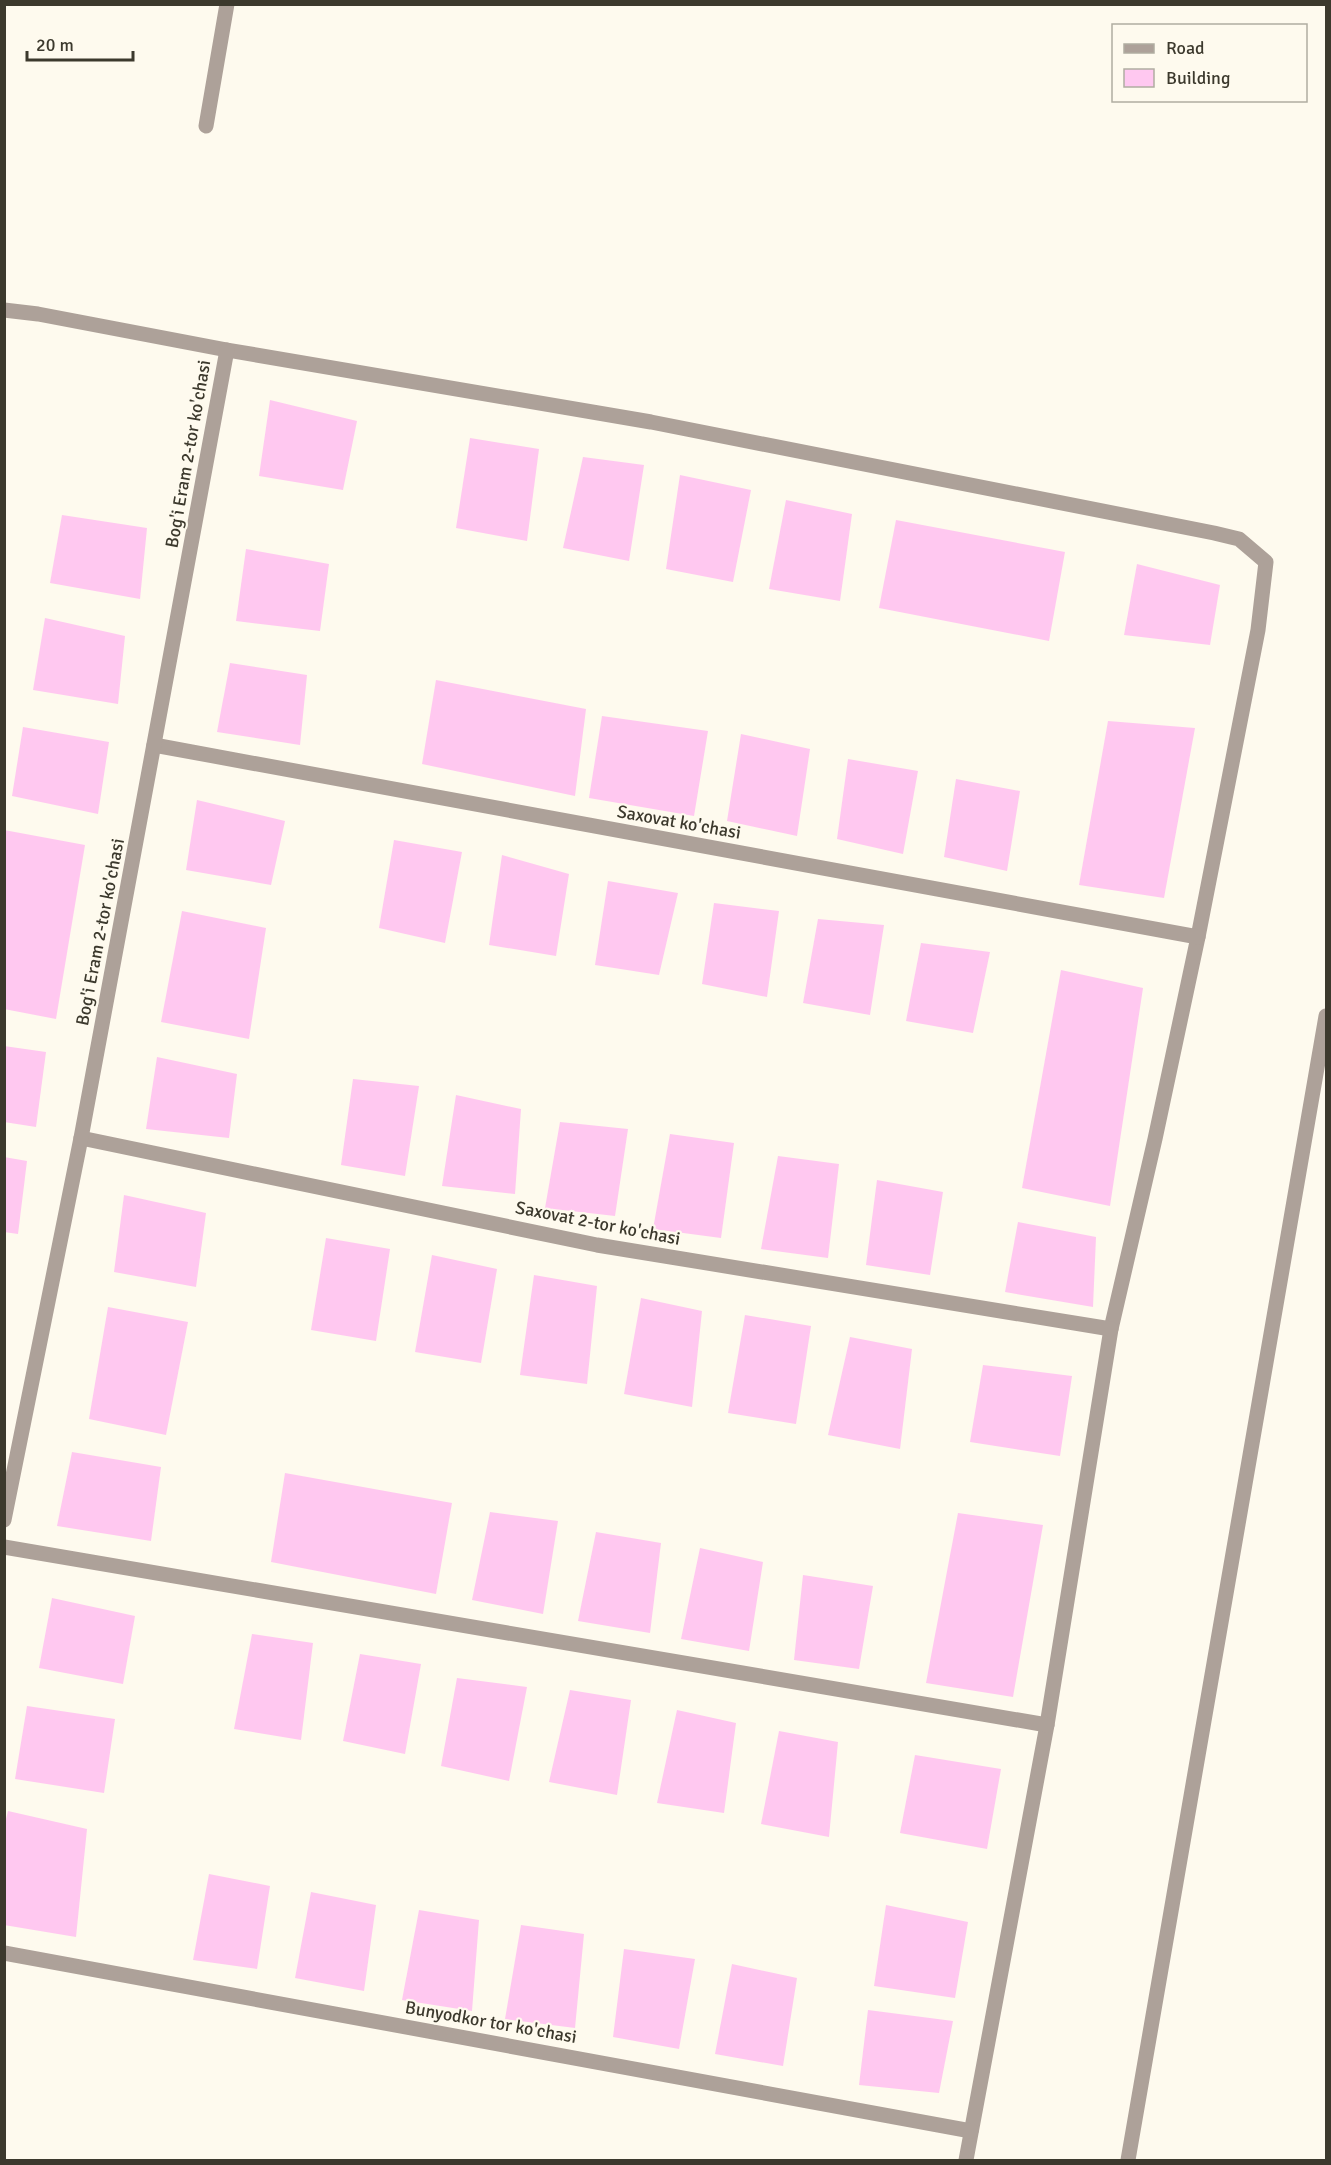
<svg xmlns="http://www.w3.org/2000/svg" width="1331" height="2165" font-family="Signika,sans-serif">
<style>
.building{fill:#ffc8f0}
.lines{fill:none;stroke-linecap:round;stroke-linejoin:round}
.street{stroke:#ada199;stroke-width:15}
.labels{text-anchor:middle;dominant-baseline:central;stroke-width:4.5;stroke-linejoin:round;paint-order:stroke}
.street-label{font-size:18px;fill:#3c392d;stroke:#fefaee}
</style>
<rect width="100%" height="100%" fill="#fefaee"/>
<g class="building">
<polygon points="270,400 357,421 343,490 259,476"/>
<polygon points="470,438 539,449 527,541 456,528"/>
<polygon points="583,457 644,465 629,561 563,548"/>
<polygon points="680,475 751,490 733,582 666,569"/>
<polygon points="786,500 852,514 840,601 769,589"/>
<polygon points="62,515 147,528 140,599 50,583"/>
<polygon points="896,520 1065,552 1049,641 879,608"/>
<polygon points="246,549 329,564 320,631 236,621"/>
<polygon points="1137,564 1220,585 1210,645 1124,635"/>
<polygon points="45,618 125,636 118,704 33,690"/>
<polygon points="230,663 307,675 300,745 217,732"/>
<polygon points="436,680 586,709 575,796 422,764"/>
<polygon points="602,716 708,731 694,816 589,798"/>
<polygon points="1108,721 1195,728 1164,898 1079,885"/>
<polygon points="23,727 109,742 98,814 12,796"/>
<polygon points="741,734 810,749 797,836 727,821"/>
<polygon points="848,759 918,771 903,854 837,839"/>
<polygon points="956,779 1020,791 1007,871 944,857"/>
<polygon points="197,800 285,821 271,885 186,870"/>
<polygon points="4,830 85,845 56,1019 4,1009"/>
<polygon points="394,840 462,852 445,943 379,928"/>
<polygon points="502,855 569,874 556,956 489,945"/>
<polygon points="608,881 678,893 659,975 595,965"/>
<polygon points="714,903 779,911 767,997 702,984"/>
<polygon points="182,911 266,928 249,1039 161,1022"/>
<polygon points="818,919 884,925 870,1015 803,1003"/>
<polygon points="921,943 990,952 973,1033 906,1021"/>
<polygon points="1061,970 1143,988 1110,1206 1022,1188"/>
<polygon points="4,1046 46,1052 36,1127 4,1122"/>
<polygon points="157,1057 237,1074 229,1138 146,1129"/>
<polygon points="353,1079 419,1086 405,1176 341,1165"/>
<polygon points="456,1095 521,1109 515,1194 442,1186"/>
<polygon points="560,1122 628,1129 615,1216 545,1208"/>
<polygon points="670,1134 734,1143 721,1238 653,1229"/>
<polygon points="778,1156 839,1164 828,1258 761,1249"/>
<polygon points="4,1157 27,1161 18,1234 4,1232"/>
<polygon points="877,1180 943,1192 930,1275 866,1265"/>
<polygon points="124,1195 206,1213 196,1287 114,1272"/>
<polygon points="1018,1222 1096,1237 1093,1307 1005,1292"/>
<polygon points="326,1238 390,1249 376,1341 311,1330"/>
<polygon points="432,1255 497,1269 481,1363 415,1352"/>
<polygon points="534,1275 597,1286 587,1384 520,1375"/>
<polygon points="641,1298 702,1311 692,1407 624,1394"/>
<polygon points="108,1307 188,1322 166,1435 89,1419"/>
<polygon points="745,1315 811,1326 796,1424 728,1413"/>
<polygon points="850,1337 912,1349 900,1449 828,1435"/>
<polygon points="983,1365 1072,1376 1060,1456 970,1442"/>
<polygon points="72,1452 161,1467 151,1541 57,1526"/>
<polygon points="285,1473 452,1503 436,1594 271,1562"/>
<polygon points="490,1512 558,1521 543,1614 472,1600"/>
<polygon points="958,1513 1043,1525 1013,1697 926,1683"/>
<polygon points="596,1532 661,1543 650,1633 578,1621"/>
<polygon points="700,1548 763,1562 749,1651 681,1639"/>
<polygon points="803,1575 873,1586 859,1669 794,1660"/>
<polygon points="52,1598 135,1616 123,1684 39,1668"/>
<polygon points="252,1634 313,1643 301,1740 234,1729"/>
<polygon points="360,1654 421,1664 405,1754 343,1741"/>
<polygon points="457,1678 527,1687 509,1781 441,1766"/>
<polygon points="570,1690 631,1700 617,1795 549,1782"/>
<polygon points="27,1706 115,1719 104,1793 15,1779"/>
<polygon points="677,1710 736,1723 724,1813 657,1803"/>
<polygon points="779,1731 838,1742 829,1837 761,1824"/>
<polygon points="915,1755 1001,1769 987,1849 900,1833"/>
<polygon points="8,1811 87,1829 76,1937 4,1925 4,1827"/>
<polygon points="209,1874 270,1886 257,1969 193,1960"/>
<polygon points="311,1892 376,1905 364,1991 295,1978"/>
<polygon points="886,1905 968,1922 955,1998 874,1986"/>
<polygon points="419,1910 479,1920 472,2011 402,2000"/>
<polygon points="521,1925 584,1934 575,2028 505,2019"/>
<polygon points="624,1949 695,1959 679,2049 613,2037"/>
<polygon points="732,1964 797,1978 783,2066 715,2054"/>
<polygon points="868,2010 953,2021 939,2093 859,2085"/>
</g>
<g class="lines">
<g class="street">
<polyline points="206,126 227,4"/>
<polyline points="4,310 38,314 227,350 651,422 1214,533 1239,539 1266,562 1258,630 1198,937 1155,1139 1111,1329 1047,1725 966,2160"/>
<polyline points="154,745 1198,937"/>
<polyline points="81,1138 597,1245 1111,1329"/>
<polyline points="4,1520 81,1138 227,350"/>
<polyline points="4,1547 1047,1725"/>
<polyline points="4,1953 971,2131"/>
<polyline points="1128,2160 1326,1016"/>
</g>
</g>
<g class="labels">
<g class="street-label">
<text transform="translate(188 454) rotate(-80)">Bog'i Eram 2-tor ko'chasi</text>
<text transform="translate(679 822) rotate(10)">Saxovat ko'chasi</text>
<text transform="translate(100 932) rotate(-79)">Bog'i Eram 2-tor ko'chasi</text>
<text transform="translate(598 1223) rotate(11)">Saxovat 2-tor ko'chasi</text>
<text transform="translate(491 2022) rotate(10)">Bunyodkor tor ko'chasi</text>
</g>
</g>
<rect width="1331" height="2165" fill="none" stroke="#3c392d" stroke-width="12"/>
<rect x="1112" y="24" width="195" height="78" fill="#fefaee" stroke="#b0ada1" stroke-width="1.5"/>
<rect x="1124" y="44" width="30" height="9" fill="#ada199" stroke="#b0ada1" stroke-width="1.5"/>
<text x="1166" y="54" font-size="18" fill="#3c392d">Road</text>
<rect x="1124" y="69" width="30" height="18" fill="#ffc8f0" stroke="#b0ada1" stroke-width="1.5"/>
<text x="1166" y="84" font-size="18" fill="#3c392d">Building</text>
<path d="M27 51v9h106v-9" fill="none" stroke="#3c392d" stroke-width="3"/>
<text x="36" y="51" font-size="18" fill="#3c392d" stroke="#fefaee" stroke-width="4.5" paint-order="stroke">20 m</text>
</svg>
